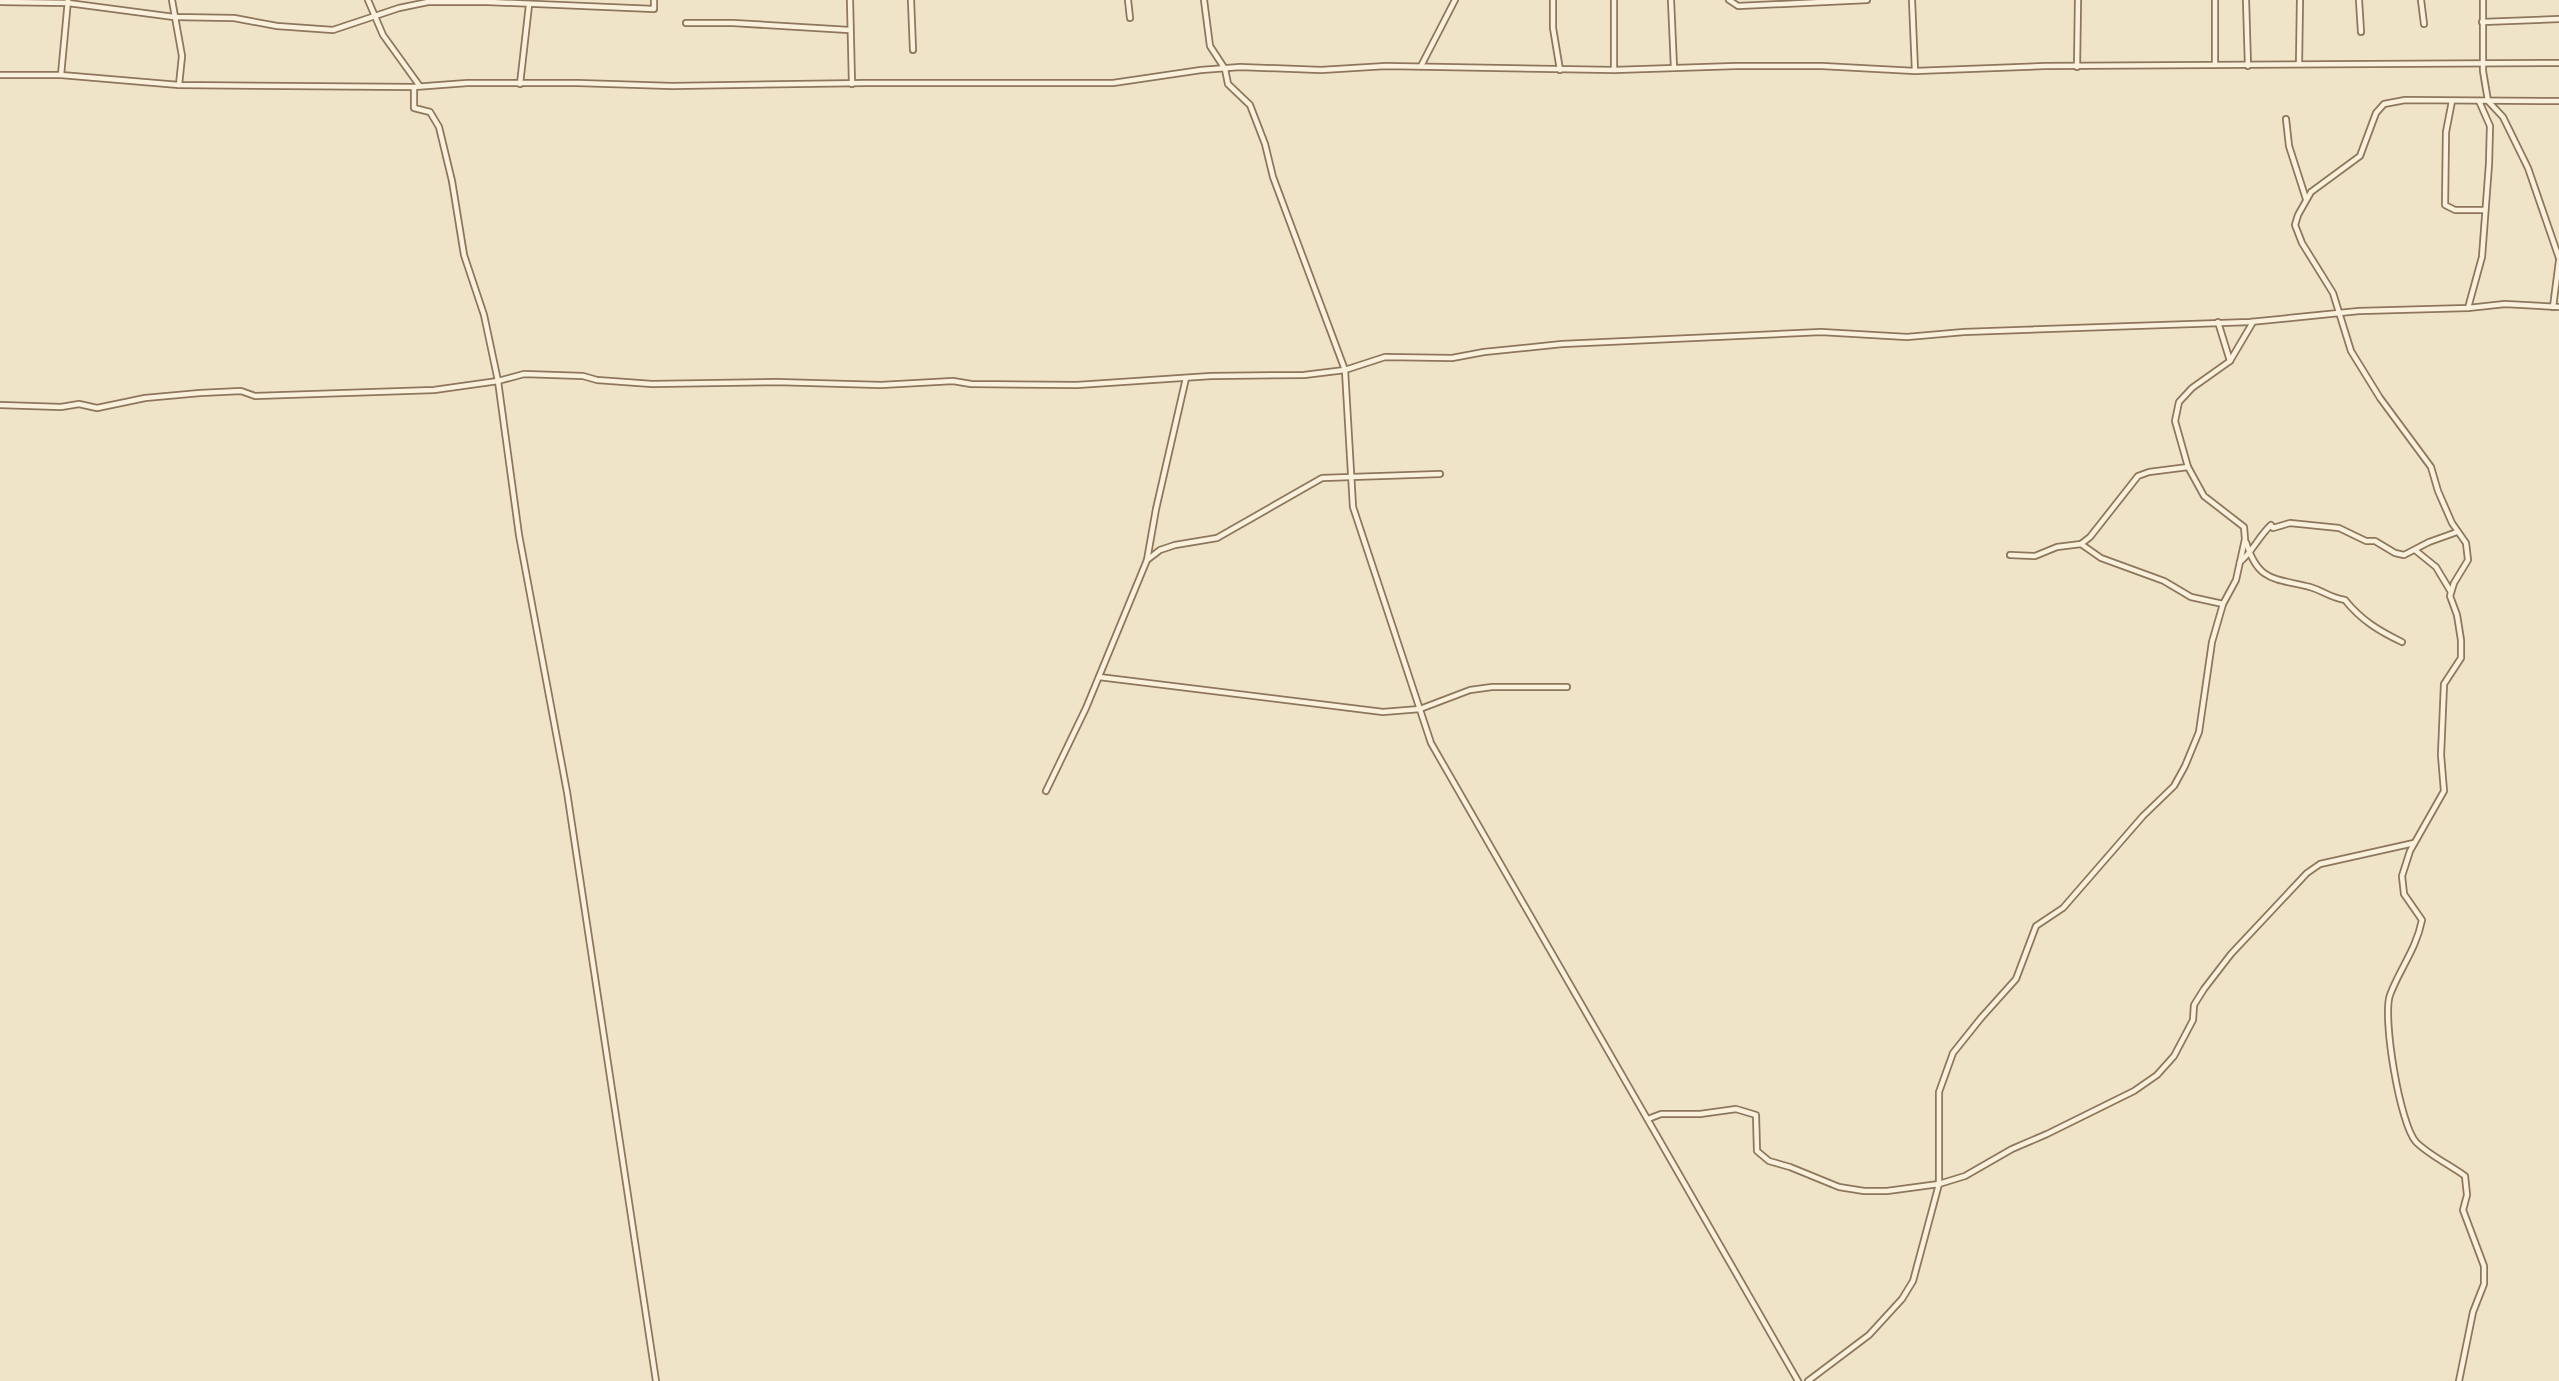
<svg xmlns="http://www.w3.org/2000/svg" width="2559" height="1381" font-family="'Libre Baskerville',serif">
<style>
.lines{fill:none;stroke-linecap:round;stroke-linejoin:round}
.street-casing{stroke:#8d765c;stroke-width:8}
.street{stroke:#faf1dc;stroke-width:4.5}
</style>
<rect width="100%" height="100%" fill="#f0e4c8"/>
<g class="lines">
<defs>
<g id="street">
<polyline points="172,0 182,56 179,85"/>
<polyline points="368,0 383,35 419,85"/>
<polyline points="850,0 852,84"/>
<polyline points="911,0 913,50"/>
<polyline points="1128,0 1130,18"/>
<polyline points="1204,0 1210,46 1225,69 1228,84 1250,105 1265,144 1273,177 1345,370 1353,507 1431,743 1798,1381"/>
<polyline points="1553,0 1553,28 1560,70"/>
<polyline points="1671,0 1674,68"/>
<polyline points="1729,0 1738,6 1867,0"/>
<polyline points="1912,0 1915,71"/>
<polyline points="2215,0 2215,65"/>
<polyline points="2246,0 2248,66"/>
<polyline points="2359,0 2361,32"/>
<polyline points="2421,0 2424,24"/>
<polyline points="2483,0 2483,71 2488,101 2503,117 2528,168 2559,258"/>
<polyline points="0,2 68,3 174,17 234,18 277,26 333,30 399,8 428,2 488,2 654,9 654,0"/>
<polyline points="2482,22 2559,19"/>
<polyline points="686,23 733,23 849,30"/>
<polyline points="2299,64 2300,0"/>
<polyline points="1421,66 1455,0"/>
<polyline points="2077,67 2078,0"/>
<polyline points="1614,70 1614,0"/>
<polyline points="0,75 61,75 179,85 414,87 467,83 578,83 672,86 865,83 1113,83 1201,70 1240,67 1321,70 1386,66 1614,70 1736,66 1822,66 1915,71 2045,66 2559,63"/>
<polyline points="61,75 68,0"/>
<polyline points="520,84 529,5"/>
<polyline points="414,87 414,108 430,112 439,127 452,181 464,255 484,315 498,381 519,535 567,792 656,1381"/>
<polyline points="2452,101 2446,132 2445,205 2455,210 2485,210"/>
<polyline points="2286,119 2289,146 2306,199"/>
<polyline points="2553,307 2559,261"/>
<polyline points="2468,308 2482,257 2489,164 2490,126 2479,101"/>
<polyline points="2218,322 2230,361"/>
<polyline points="0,405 61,407 79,404 97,408 145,398 200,393 241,391 255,396 434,390 498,381 524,374 583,376 597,380 652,384 776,382 881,385 953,381 971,384 1077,385 1211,376 1304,375 1345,370 1385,357 1452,358 1484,352 1562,344 1821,332 1907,337 1964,332 2250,322 2359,311 2468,308 2505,304 2559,307"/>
<polyline points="2188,467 2175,421 2179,402 2192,388 2230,361 2253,322"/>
<path d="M2246,542C2258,582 2274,578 2310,587C2324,591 2328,597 2345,600C2361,620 2379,631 2402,642"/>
<polyline points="2081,544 2101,558 2164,581 2191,597 2223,604"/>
<polyline points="2415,550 2436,567 2451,592"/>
<polyline points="1147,560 1160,550 1175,545 1217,538 1322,478 1440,474"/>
<path d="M2240,562C2253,551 2259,536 2271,525L2273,528L2290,523L2339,528L2366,541H2375L2395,553L2404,555L2429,542L2457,532"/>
<polyline points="1099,677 1383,712 1420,709 1470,690 1492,687 1567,687"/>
<polyline points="1046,791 1086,708 1147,560 1156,509 1186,378"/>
<polyline points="1648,1119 1661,1114 1700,1114 1736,1109 1756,1115 1757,1151 1769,1161 1790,1167 1839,1187 1864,1191 1887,1191 1939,1184 1965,1176 2012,1149 2047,1134 2134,1091 2157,1075 2174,1056 2193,1020 2194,1005 2204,989 2231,954 2307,873 2320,864 2414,843"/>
<polyline points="1808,1381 1869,1335 1902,1299 1913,1281 1939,1184 1939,1092 1953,1053 1981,1018 2016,979 2036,926 2063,908 2143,816 2174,786 2185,766 2199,732 2212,642 2223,604 2236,580 2245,539 2244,527 2204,496 2188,467 2149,472 2138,476 2090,537 2081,544 2057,547 2035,556 2010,555"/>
<path d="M2459,1381L2473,1312L2484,1284V1266L2463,1210L2467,1195L2465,1176C2450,1165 2429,1155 2416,1142C2400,1125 2382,1017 2390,995C2400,968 2416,950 2422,920L2404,894L2402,876L2410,851L2444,791L2441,755L2444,684L2461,658V640L2457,615L2450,596L2454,583L2468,560L2466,543L2452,523L2438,491L2431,467L2380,398L2351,351L2333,293L2302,243L2295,225L2298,215L2311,192L2360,156L2376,113L2384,104L2405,100L2559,101"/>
</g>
</defs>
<use href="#street" class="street-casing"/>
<use href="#street" class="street"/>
</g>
</svg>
